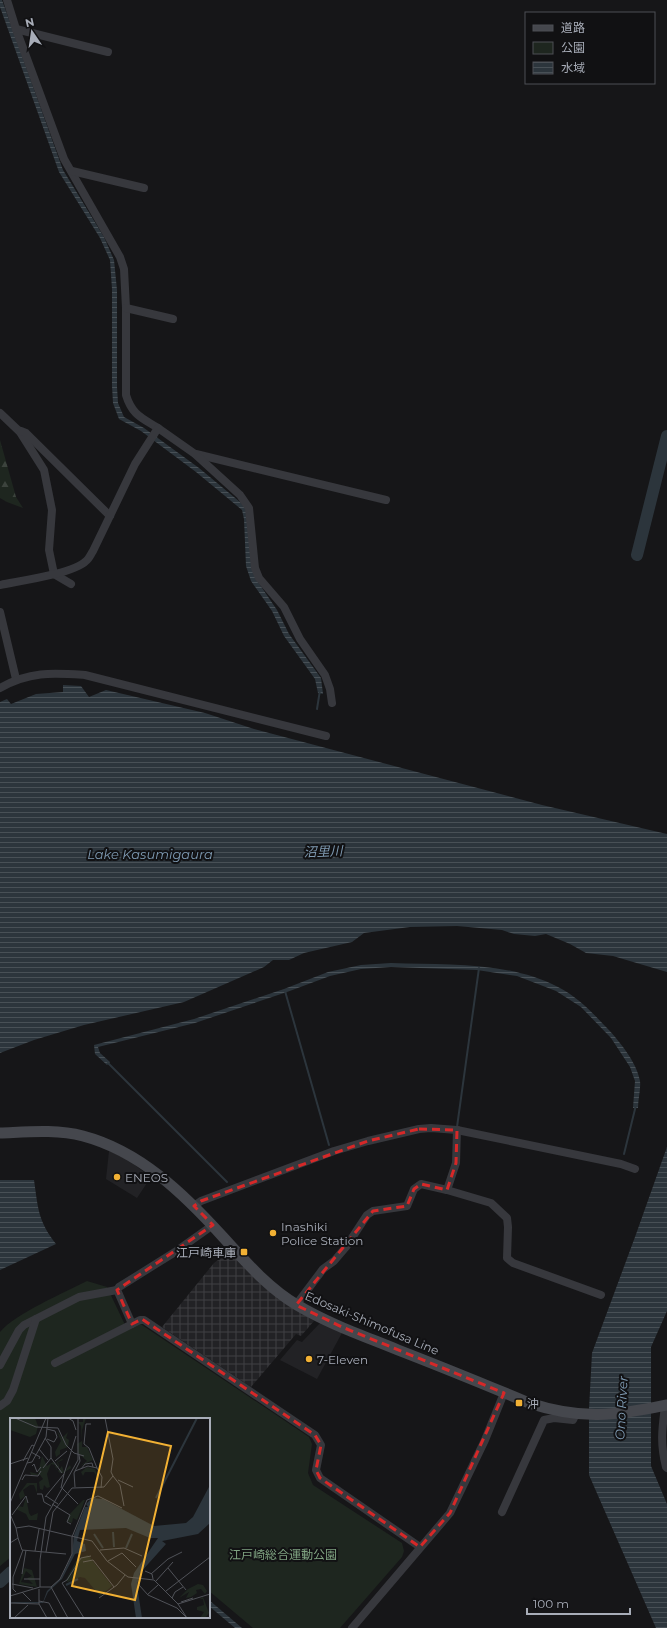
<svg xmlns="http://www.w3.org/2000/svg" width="667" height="1628" font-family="Montserrat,'Noto Sans JP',sans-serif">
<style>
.built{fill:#222225}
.industrial{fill:url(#industrial-grid)}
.forest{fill:url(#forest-firs)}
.green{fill:#1e261f}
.water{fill:url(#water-rules)}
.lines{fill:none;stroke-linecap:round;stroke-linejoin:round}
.stream{stroke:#2c353c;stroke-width:2}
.river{stroke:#2c353c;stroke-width:12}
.minor{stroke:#37383d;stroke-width:8}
.secondary{stroke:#45474d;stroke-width:11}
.marked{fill:none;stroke:#d62828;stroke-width:3;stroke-dasharray:8 5;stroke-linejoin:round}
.poi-dot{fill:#f2b134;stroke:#111113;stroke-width:1.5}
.labels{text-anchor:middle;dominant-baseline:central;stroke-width:4;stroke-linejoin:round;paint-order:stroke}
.poi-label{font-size:12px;fill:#a8adb8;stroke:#111113;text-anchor:start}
.street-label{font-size:12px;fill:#a8adb8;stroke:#111113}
.park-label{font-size:12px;fill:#7fa381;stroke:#111113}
.water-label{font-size:13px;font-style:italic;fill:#7f9bb3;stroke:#111113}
.inset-river{fill:none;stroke:#2c353c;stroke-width:2}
.inset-road{fill:none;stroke:#505258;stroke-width:1}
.view{fill:#f2b134;fill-opacity:0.15;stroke:#f2b134;stroke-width:2}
.inset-edge{fill:none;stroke:#a8adb8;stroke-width:2}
</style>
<defs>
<pattern id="industrial-grid" width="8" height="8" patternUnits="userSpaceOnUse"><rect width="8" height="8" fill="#222225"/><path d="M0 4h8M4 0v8" fill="none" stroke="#3f3f43"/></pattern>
<pattern id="forest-firs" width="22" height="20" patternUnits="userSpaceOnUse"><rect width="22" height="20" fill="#1e261f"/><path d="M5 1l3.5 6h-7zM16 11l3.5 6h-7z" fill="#3c433d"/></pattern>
<pattern id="water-rules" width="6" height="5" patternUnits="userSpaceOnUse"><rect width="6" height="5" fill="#2c353c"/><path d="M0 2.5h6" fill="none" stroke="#485056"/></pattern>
</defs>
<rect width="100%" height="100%" fill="#161618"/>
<g class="built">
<polygon points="109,1151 125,1158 151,1177 137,1198 106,1179"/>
<polygon points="321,1322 343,1331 317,1379 280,1360 297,1340 302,1342"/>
</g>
<polygon class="industrial" points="230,1251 274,1294 314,1321 301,1336 296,1334 251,1387 162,1327 214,1263"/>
<polygon class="forest" points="0,440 16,497 23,508 7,502 0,498"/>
<path class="green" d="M87,1281L107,1287L127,1329L139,1323L309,1437L312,1444L308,1473L313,1485L402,1543L404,1551L402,1557L340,1628H253L209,1591V1419H11V1557L0,1566V1332C16,1313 64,1293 87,1281Z"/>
<g class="water">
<polygon points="0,0 2,0 63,170 104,237 114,260 117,290 117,387 118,403 124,417 144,428 199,468 246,507 256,579 277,610 289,634 321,678 323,694 318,693 315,679 284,636 272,611 251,581 246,566 244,519 242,510 196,472 141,431 119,419 113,403 112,386 112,289 110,260 100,238 59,172 0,7"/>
<polygon points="63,685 81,686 89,697 106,690 205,713 254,729 542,805 667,834 667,972 613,956 586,953 570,944 546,934 535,936 514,934 502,930 457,926 410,927 364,933 352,942 304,953 289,960 273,960 264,967 184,1002 84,1025 34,1040 0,1053 0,702 7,699 11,704 36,694 63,692"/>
<path d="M391,963C446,965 507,961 558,987C576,996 590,1010 604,1025C617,1038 637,1062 640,1081C641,1089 638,1099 638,1108H633L635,1081L630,1067L611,1038L581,1007L556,991L517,976L477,970L391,967L361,969L330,976L287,992L195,1023L98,1047L100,1053L110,1062L107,1065L95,1054L94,1045L194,1019L284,989L328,972L361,965Z"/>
<polygon points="667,1147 667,1311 651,1347 651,1466 667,1504 667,1628 656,1628 589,1475 589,1409 592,1353 635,1237"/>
<path d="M0,1180H34C38,1208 38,1221 56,1244L0,1270Z"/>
<polygon points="209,1600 242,1628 235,1628 209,1606"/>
</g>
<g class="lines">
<g class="stream">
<polyline points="317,709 320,690"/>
<polyline points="285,991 329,1145"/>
<polyline points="108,1063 227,1182"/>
<polyline points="457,1127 479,968"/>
<polyline points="624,1154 636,1105"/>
</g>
<g class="river">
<polyline points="637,555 667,436"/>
<polyline points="0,1582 11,1572"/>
</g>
<g class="minor">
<path d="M7,0L16,29L64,159L120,257L124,269L126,308V395C132,415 142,418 158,428"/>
<polyline points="16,29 108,52"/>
<polyline points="72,171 144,188"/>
<polyline points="126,308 173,319"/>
<polyline points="0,413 20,432 44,470 52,510 49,550 54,574 71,584"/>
<polyline points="21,431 26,433 110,516"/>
<polyline points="196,454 386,500"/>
<path d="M0,585C19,581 73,574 86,561C89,559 91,554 93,551L135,464L158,428L195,454L240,495L249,508L255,568L259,578L284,607L300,639L325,675L330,689L332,703"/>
<polyline points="0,612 16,679"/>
<path d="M0,688C30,671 53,673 85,675L326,736"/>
<polyline points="447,1190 456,1163 457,1130"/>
<polyline points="194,1206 201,1201 334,1151 368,1141 419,1129 431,1128 457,1130 621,1164 635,1169"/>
<polyline points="296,1305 323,1269 334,1261 346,1247 367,1215 373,1211 407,1206 414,1189 421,1184 447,1190 491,1203 507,1218 508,1227 507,1258 513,1263 601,1295"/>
<polyline points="132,1324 118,1292 117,1290 119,1287 175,1252 213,1225"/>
<polyline points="55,1363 140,1320 144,1320 315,1435 321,1445 316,1470 320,1478 420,1547"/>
<polyline points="0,1365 19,1330 24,1325 79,1297 117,1290"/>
<polyline points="0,1406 7,1401 13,1390 36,1319"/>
<path d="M665,1406C662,1430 660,1443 666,1467L667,1468"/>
<polyline points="502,1512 544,1420 554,1418 573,1420 576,1414"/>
<polyline points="352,1628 450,1513 485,1440 504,1393"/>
</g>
<path class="secondary" d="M0,1133C27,1132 56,1129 83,1136C140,1151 184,1194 223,1237C245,1261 268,1288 297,1305C329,1324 364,1336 398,1350C442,1367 486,1385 529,1403C581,1420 615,1416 667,1405"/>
</g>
<path class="marked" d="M419,1129L457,1130L456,1163L447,1190L421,1184L414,1189L407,1206L373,1211L296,1305L342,1327L504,1393L450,1513L420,1547L320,1478L316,1470L321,1445L315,1435L142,1319L132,1324L117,1290L213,1225L194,1206L201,1201L368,1141Z"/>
<g class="poi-dot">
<circle cx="117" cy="1177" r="4"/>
<circle cx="273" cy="1233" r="4"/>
<rect x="240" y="1248" width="8" height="8" rx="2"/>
<circle cx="309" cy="1359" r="4"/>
<rect x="515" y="1399" width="8" height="8" rx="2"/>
</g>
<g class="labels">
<g class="poi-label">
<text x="125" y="1177">ENEOS</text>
<text x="281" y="1226">Inashiki<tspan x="281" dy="14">Police Station</tspan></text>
<text x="236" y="1252" text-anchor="end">江戸崎車庫</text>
<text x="317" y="1359">7-Eleven</text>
<text x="527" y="1403">沖</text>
</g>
<g class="street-label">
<text transform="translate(372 1323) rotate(23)">Edosaki-Shimofusa Line</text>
</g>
<g class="park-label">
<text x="283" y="1554">江戸崎総合運動公園</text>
</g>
<g class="water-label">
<text transform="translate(323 851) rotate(-2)">沼里川</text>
<text x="150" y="854">Lake Kasumigaura</text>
<text transform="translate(621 1408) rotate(-87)">Ono River</text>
</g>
</g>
<g transform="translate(10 1418)">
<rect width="200" height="200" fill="#161618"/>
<path d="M0,0H25L28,8L26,16L20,19L0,12ZM73,0H76L72,12V29H77L83,42L70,48L77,43L68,35L67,26L72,23L71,8L68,4H73ZM47,13L52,20L58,14L56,20L59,22L58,29L50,32V36L46,39L45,34L51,23ZM32,38L37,48L43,44L48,48L47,44L52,41L53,42L48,44L49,49L46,50L48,53L52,48L54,54L60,47L61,50L53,55H50L46,51L45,47L41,46L37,56L40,69L37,70L34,67L33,72L30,71L29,64L33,61L30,57H21L20,54L28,56ZM77,49L85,51L89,62L84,54H75L73,58L71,54ZM17,65H27V75L24,67H20L13,72L15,78L10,82L9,76ZM16,79L19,95L21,98L28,95L27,102H19L16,96L6,91L8,88L13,89ZM14,150L22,152L27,169L9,166ZM16,153L22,158L17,160L23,166L11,164ZM188,166L193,167L197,173L195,176L191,171L186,172L187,175L181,179L176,180L179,174L169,180L178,171ZM193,179L199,195L195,200H190L194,194L187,192V189L194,187L193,181H190Z" fill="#1e261f" fill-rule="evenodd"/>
<path d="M73,82H75L67,102L63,100L62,105L57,103L59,97ZM78,137L102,168L90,178L75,160L70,159L58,164L56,162L67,141Z" fill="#1e261f"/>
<path d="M200,67V105L188,116L152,123L156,126L130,155L127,167L132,200H126L121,166L124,155L148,120H140L116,110L70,112L67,123L75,126L76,133L65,136L52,161L38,174L33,185H4L0,184H33L37,173L51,160L62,137L64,117L75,89H78L76,86L82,80L93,81L144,108L176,105L183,99Z" fill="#2c353c"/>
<path class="inset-river" d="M146,80L187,0M103,114L104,129M84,116L93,130M116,130L122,116M56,167L68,161"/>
<path class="inset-road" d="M5,0L26,9L48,10L56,27L64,35L74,38M58,0L63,3L66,12M95,0L103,41L101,54L103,58M81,6H76L74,26L79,30L87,50M37,11L45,13L47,19L44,24L37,21M29,31L38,42M21,34L30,39L29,41M41,40L52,55M13,43L22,27L24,28M45,43L57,33M17,45L22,44L36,19L38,0M0,46L18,40M22,48L24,46L27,54L31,49M33,50L41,40V29L35,20M71,51L75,46L82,45L83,49M65,53L78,48L87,50L92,59L91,70M12,62L15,57L28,58L31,53M108,62L123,69M65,69L64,55L70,43L69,37M51,70L54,56M52,70L68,86M27,76H32L34,84L41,88M36,78L48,86M35,79L54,56L66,18M0,85L36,0M42,86L60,97L57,104L61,106M0,96L6,110L19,108L82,123L97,143L118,159L144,162L168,186L177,200M2,97L16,78L18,85M8,120L12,132L56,136M0,125L8,120L6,110M90,132L114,130L132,138M25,133L29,111M36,134L43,94L62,70L94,69L103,58L110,67L114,88M98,143L112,135L126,149M73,144L83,142L104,169M0,146V174M158,150L176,172M135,153L142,156L143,161M12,156L16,132M141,156L158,141L172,134M14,161H30M130,161L129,167L138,177L167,190L176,199M146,163L163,144M2,166L23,170M30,169H41L58,200M41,169L50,161L62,136V119L77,82L88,78L112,90M29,171V186L37,200M156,173L200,139M6,174L3,171V159L13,132M12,174L21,183M137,177L148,167M0,178L30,169V142L36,99L68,42V0M89,180L107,167L115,157M162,180L165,174L173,169M29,183L39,185L47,200M171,184L183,180M0,185L29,186M168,186L200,176M4,200L18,187M74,200L52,165L57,162L71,140L81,138"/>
<path class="view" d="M98,14L161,28L125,182L62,168Z"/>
<rect width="200" height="200" class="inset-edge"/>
</g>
<rect x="525" y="12" width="130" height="72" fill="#111113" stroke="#4d4f55"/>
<rect x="533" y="25" width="20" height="6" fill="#45474d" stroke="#4d4f55"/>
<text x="561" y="32" font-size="12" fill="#a8adb8">道路</text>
<rect x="533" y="42" width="20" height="12" fill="#1e261f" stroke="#4d4f55"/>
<text x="561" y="52" font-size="12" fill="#a8adb8">公園</text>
<rect x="533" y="62" width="20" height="12" fill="url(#water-rules)" stroke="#4d4f55"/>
<text x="561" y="72" font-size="12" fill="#a8adb8">水域</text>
<g transform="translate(32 32) rotate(347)" stroke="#111113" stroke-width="3" paint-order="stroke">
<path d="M0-3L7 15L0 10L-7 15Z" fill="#a8adb8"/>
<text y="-6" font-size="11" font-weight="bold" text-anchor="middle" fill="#a8adb8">N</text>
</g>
<path d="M527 1608v6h103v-6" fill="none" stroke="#a8adb8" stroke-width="2"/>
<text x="533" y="1608" font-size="12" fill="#a8adb8" stroke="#111113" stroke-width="3" paint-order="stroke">100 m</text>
</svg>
